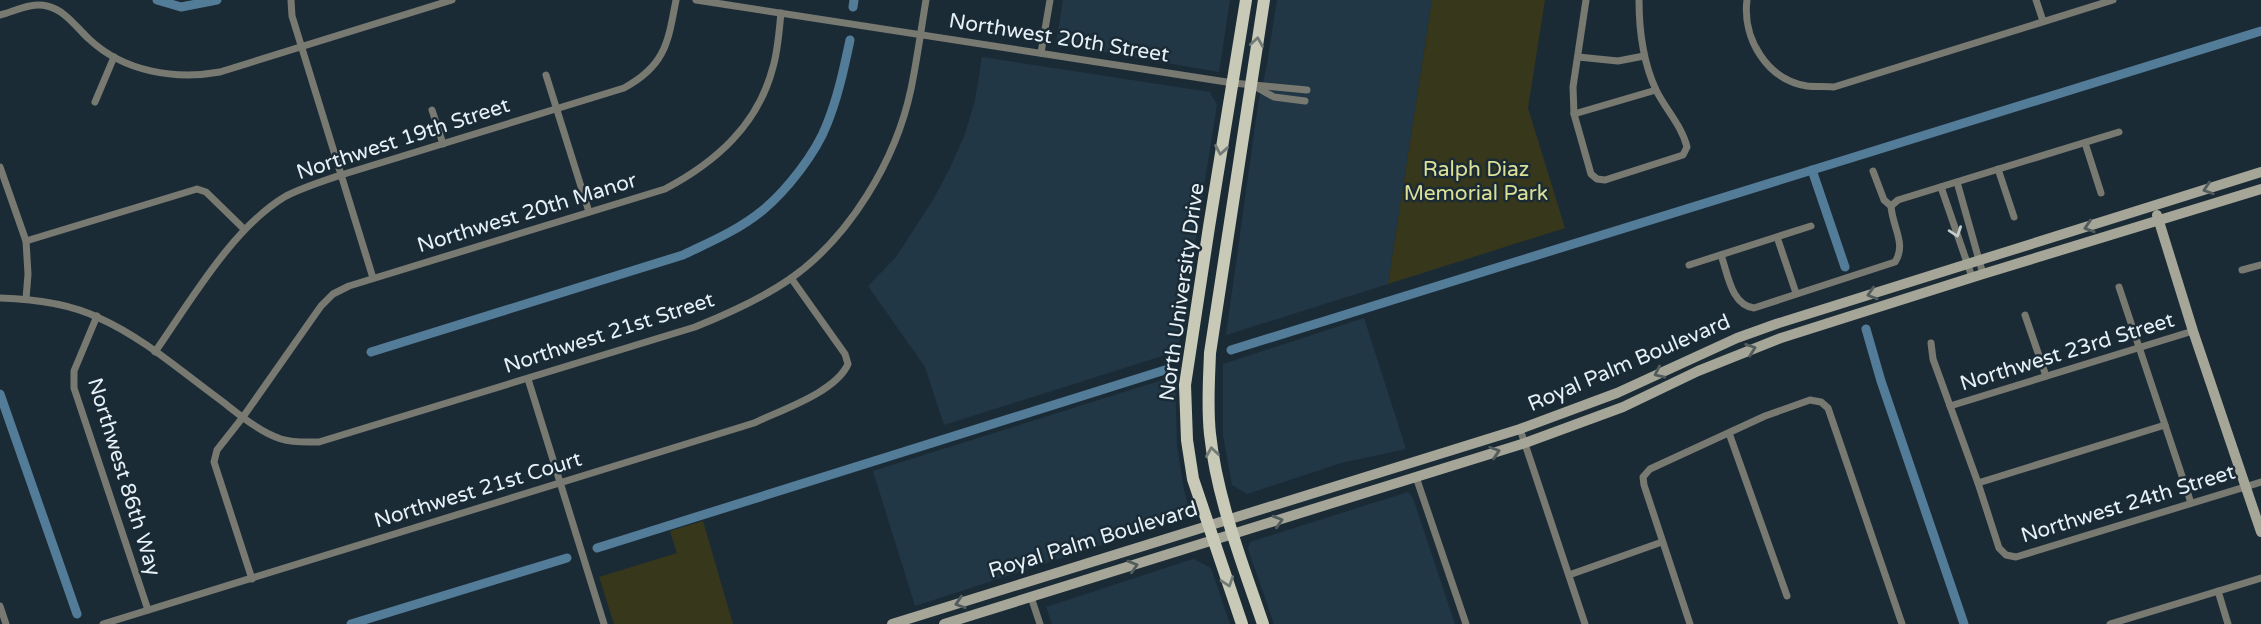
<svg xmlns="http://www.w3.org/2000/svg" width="2261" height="624" font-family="'Varela Round',sans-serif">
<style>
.built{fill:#213746}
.green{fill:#36371b}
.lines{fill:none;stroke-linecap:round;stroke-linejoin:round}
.canal{stroke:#537c99;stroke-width:9}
.street{stroke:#787970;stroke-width:7}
.secondary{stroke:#a5a698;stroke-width:10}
.primary{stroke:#c8c9b7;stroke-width:12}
.oneway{stroke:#727a76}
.oneway2{stroke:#525c5d}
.oneway3{stroke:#c5ccce}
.labels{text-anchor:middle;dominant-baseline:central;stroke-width:5;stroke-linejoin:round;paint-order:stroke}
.street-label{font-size:21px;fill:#e6f0f7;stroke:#1b2b36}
.park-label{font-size:21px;fill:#dce097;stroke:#1b2b36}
</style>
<rect width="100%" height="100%" fill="#1b2b36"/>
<g class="built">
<polygon points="1063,0 1230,0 1219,72 1056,44"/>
<polygon points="1277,0 1432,0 1388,284 1226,335 1258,105 1266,70"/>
<polygon points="982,57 1210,92 1217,105 1178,351 944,425 925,367 868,286 896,257 933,200 950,168 965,134 975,100"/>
<polygon points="1364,318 1406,449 1341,463 1247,494 1232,485 1223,435 1223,364"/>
<polygon points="1175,376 1177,446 1184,490 1191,516 915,606 873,471"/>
<polygon points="1408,492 1413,498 1455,624 1274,624 1248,549 1250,542"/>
<polygon points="1193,559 1211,568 1230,624 1052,624 1046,607"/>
</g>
<g class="green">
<polygon points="1432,0 1545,0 1528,108 1565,228 1388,284"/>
<polygon points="703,521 733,624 614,624 599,577 677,553 670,531"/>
</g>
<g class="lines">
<g class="canal">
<polyline points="157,0 181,7 217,0"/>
<polyline points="853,7 854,0"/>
<polyline points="1812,170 1845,267"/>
<polyline points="1866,329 1881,381 1964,624"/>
<polyline points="1231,350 2261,31"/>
<path d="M371,352L683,255C710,242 739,230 763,210C787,190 816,153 827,124C838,97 844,68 850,40"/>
<polyline points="0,394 77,614"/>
<polyline points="597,548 1165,370"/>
<polyline points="351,624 567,558"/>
</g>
<g class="street">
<polyline points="291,0 292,16 373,278"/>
<polyline points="696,0 1233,83 1307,90"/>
<path d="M1586,0L1573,87L1574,114L1591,174L1597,179L1605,180L1683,155L1687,147C1682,126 1666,110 1656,90C1643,62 1639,31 1639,0"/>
<path d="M1747,0C1742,38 1767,80 1807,86C1816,87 1825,86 1834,87L2113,0"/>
<polyline points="2036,0 2043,21"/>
<path d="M0,15C15,11 32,2 47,6C65,10 76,27 89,39C124,72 175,80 220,72L452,0"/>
<polyline points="1041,53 1050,0"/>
<polyline points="1578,57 1618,61 1644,56"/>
<polyline points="546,75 589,212"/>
<polyline points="1254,86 1274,97 1305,101"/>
<polyline points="95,102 114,57"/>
<polyline points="432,110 443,144"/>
<polyline points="1574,114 1656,90"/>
<polyline points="2085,143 2101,193"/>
<polyline points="0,167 26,241 28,274 26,299"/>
<polyline points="1998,169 2014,217"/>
<polyline points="1957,182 1983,274"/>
<polyline points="1941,187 1972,277"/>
<polyline points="1891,206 1898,200 2119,132"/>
<polyline points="1777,237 1796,293"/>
<polyline points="26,241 197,189 206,192 244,229"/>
<path d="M1721,255C1728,274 1731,305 1754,308L1895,262C1907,244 1892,226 1891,206L1884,200L1873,171"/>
<polyline points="1689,265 1811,226"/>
<polyline points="2242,270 2261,265"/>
<polyline points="2119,287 2191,503"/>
<path d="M0,298C33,299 69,303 99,318C144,338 183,373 223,402C241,416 260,432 281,439C294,443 306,442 319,442L695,327C727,314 761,299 790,279C850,237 896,160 911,89C917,60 921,30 926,0"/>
<polyline points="2025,315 2046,376"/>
<polyline points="97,316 74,371 74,388 148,610"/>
<polyline points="1931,343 1933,359 1978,483 1999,548 2006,555 2016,557 2261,482"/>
<path d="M155,352C190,302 233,227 286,196C304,187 323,181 341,175L624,88C665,66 668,43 676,0"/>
<polyline points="528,379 604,624"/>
<polyline points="1950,406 2193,331"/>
<polyline points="1520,429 1585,624"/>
<polyline points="1729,433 1787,596"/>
<polyline points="1416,477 1466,624"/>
<polyline points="1978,483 2165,425"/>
<polyline points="1569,575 1662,542"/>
<path d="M252,579L214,462L217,450L243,417L321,306L333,294L349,286L665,189C716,162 758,125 773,67C778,50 779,31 781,13"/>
<polyline points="2218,591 2228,624"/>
<polyline points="1031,597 1040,624"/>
<polyline points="0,606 6,624"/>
<path d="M103,624L754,423C781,410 836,392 848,364L845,354L791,278"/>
<polyline points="1690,624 1644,485 1643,477 1650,469 1765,416 1810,400 1821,402 1828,408 1902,624"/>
<polyline points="2110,624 2261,578"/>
</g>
<g class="secondary">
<polyline points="2157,215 2193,331 2261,532"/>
<polyline points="892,624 1520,429 1617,393 1737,338 1776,324 2261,172"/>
<polyline points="944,624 1525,443 1623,407 1698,371 1781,338 1983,274 2261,189"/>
</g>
<g class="primary">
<polyline points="1242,624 1193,479 1187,440 1185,385 1209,227 1246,0"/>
<path d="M1263,624C1242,562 1217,499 1210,434C1207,407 1209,380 1210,353L1264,0"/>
</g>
</g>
<defs><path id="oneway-chevron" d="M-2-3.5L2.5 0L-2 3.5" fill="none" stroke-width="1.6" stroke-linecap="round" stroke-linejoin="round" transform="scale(1.75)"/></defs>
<g class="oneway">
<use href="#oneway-chevron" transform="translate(1257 42) rotate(-81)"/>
<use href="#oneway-chevron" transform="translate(1221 150) rotate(100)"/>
<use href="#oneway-chevron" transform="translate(1212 452) rotate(-99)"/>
<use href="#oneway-chevron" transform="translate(1228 582) rotate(71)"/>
</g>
<g class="oneway2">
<use href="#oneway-chevron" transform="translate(2208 189) rotate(162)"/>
<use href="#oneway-chevron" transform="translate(2089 227) rotate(162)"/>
<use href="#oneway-chevron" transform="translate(1872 294) rotate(163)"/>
<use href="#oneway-chevron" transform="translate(1751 349) rotate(-20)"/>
<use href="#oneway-chevron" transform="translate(1659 373) rotate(155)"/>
<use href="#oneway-chevron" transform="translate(1495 452) rotate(-18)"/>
<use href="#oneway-chevron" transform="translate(1278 521) rotate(-17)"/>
<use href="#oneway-chevron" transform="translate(1133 566) rotate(-17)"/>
<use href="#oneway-chevron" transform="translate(960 603) rotate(162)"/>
</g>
<use class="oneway3" href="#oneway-chevron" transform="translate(1956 232) rotate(71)"/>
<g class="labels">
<g class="street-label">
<text transform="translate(1059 38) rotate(9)">Northwest 20th Street</text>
<text transform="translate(403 139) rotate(-18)">Northwest 19th Street</text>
<text transform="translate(527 213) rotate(-17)">Northwest 20th Manor</text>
<text transform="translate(1182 292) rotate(-82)">North University Drive</text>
<text transform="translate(609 333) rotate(-18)">Northwest 21st Street</text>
<text transform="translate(2067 352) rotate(-17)">Northwest 23rd Street</text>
<text transform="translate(1629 363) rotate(-23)">Royal Palm Boulevard</text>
<text transform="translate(124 477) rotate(73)">Northwest 86th Way</text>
<text transform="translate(478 490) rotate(-17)">Northwest 21st Court</text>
<text transform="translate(2128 504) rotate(-17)">Northwest 24th Street</text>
<text transform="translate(1093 540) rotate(-17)">Royal Palm Boulevard</text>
</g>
<g class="park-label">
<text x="1476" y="169">Ralph Diaz<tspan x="1476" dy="24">Memorial Park</tspan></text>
</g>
</g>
</svg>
